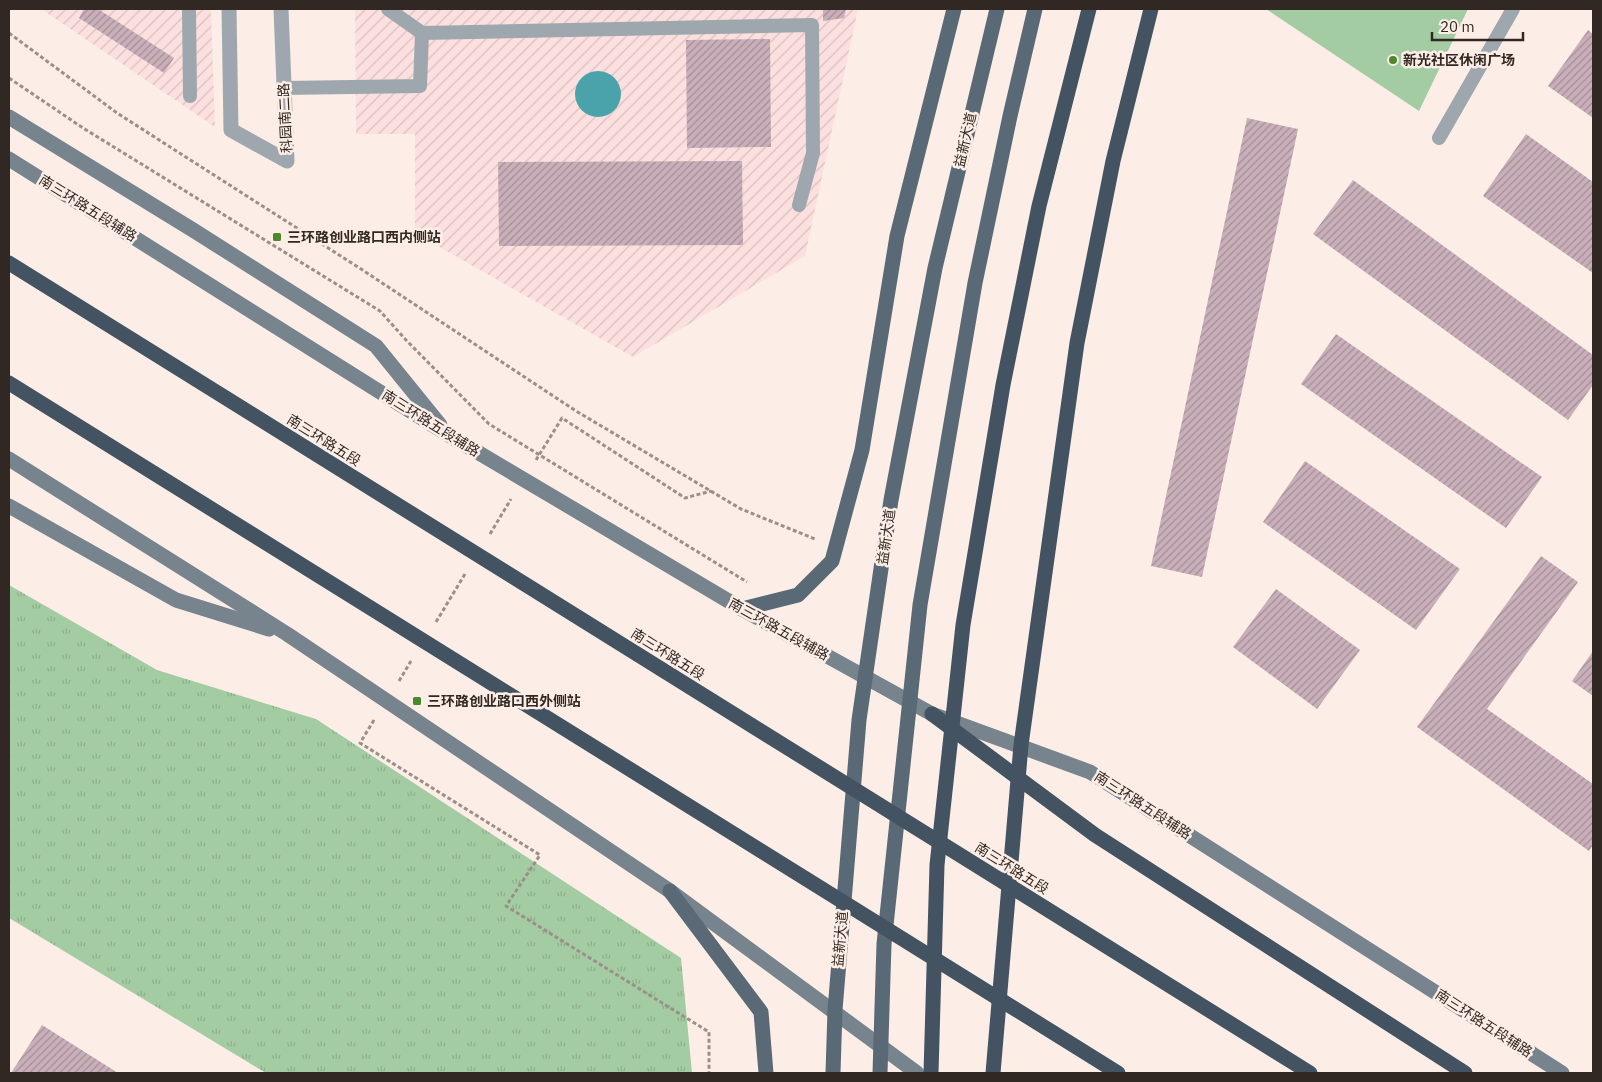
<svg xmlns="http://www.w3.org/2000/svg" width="1602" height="1082" font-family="'IBM Plex Sans','Noto Sans SC',sans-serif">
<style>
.industrial{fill:url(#industrial-furrows)}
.grass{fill:url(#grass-tufts)}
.garden{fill:#a4cca2}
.water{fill:#4aa3aa}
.building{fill:url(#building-hatch)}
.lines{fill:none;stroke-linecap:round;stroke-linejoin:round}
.path{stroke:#9b9089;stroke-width:3;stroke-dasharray:4 2.5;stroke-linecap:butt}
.lane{stroke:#9ea7ae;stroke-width:14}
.street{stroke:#9ea7ae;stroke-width:15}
.secondary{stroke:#77838d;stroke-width:15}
.primary{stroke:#5a6976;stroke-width:15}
.highway{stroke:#435362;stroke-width:15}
.poi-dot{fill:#4b8a2b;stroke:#fceee6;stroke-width:2}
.labels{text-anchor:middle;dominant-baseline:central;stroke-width:5;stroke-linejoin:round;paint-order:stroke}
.poi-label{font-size:14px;font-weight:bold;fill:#312823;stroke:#fceee6;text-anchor:start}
.street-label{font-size:14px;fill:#312823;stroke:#fceee6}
</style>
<defs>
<pattern id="industrial-furrows" width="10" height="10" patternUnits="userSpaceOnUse" patternTransform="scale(1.25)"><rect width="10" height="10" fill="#fbe0df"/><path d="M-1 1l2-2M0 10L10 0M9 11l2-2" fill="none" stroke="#d8c0bf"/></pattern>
<pattern id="grass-tufts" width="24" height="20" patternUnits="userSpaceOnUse" patternTransform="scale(1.25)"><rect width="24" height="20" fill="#a4cca2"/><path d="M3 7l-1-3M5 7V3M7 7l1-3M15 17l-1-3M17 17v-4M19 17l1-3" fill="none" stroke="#8eaf8b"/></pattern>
<pattern id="building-hatch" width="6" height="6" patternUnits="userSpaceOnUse" patternTransform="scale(1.25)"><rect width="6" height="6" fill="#c9afb9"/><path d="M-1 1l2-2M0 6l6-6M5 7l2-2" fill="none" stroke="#a48e96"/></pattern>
</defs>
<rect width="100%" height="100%" fill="#fceee6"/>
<g class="industrial">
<polygon points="41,9 211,9 215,127"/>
<polygon points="355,9 858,9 805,256 633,357 415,233 415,134 356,134"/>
</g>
<polygon class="grass" points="9,585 157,670 316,719 681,958 692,1073 266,1073 9,918"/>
<polygon class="garden" points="1266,9 1468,9 1419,111"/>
<circle class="water" cx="598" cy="94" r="23"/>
<g class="building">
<polygon points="84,9 98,9 174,58 164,73 79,18"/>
<polygon points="823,9 846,9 844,18 823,21"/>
<polygon points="1588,30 1593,34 1593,118 1548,86"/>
<polygon points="770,39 771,147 687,148 686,40"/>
<polygon points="1247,118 1298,129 1202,577 1151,566"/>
<polygon points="1526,134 1593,182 1593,273 1483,196"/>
<polygon points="742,161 743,245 499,246 498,162"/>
<polygon points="1353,180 1593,355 1593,385 1568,420 1313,234"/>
<polygon points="1336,334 1542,477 1506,528 1301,384"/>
<polygon points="1305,461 1460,569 1416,630 1263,522"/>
<polygon points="1541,556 1578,582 1487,709 1593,784 1593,845 1589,851 1417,727"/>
<polygon points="1276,589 1360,650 1317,709 1233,647"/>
<polygon points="1593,651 1593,696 1572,681"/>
<polygon points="42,1025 118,1073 11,1073"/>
</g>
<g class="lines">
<g class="path">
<polyline points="9,33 117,113 361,269 576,411 741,509 815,539"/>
<polyline points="9,78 83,128 380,311 406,340 489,424 747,582"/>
<polyline points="536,460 562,418 685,498 711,491"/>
<polyline points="490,534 511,499"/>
<polyline points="436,622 465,574"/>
<polyline points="399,681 411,661"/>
<polyline points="374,720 360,743 540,855 506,906 709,1032 709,1073"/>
</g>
<g class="lane">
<polyline points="189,9 190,96"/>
<polyline points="422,33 812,25 813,153 799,205"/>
<polyline points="283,88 420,86 422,33 388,9"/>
<polyline points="1439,138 1513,9"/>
</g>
<polyline class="street" points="229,9 231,130 287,161 281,9"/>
<g class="secondary">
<polyline points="9,117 193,230 376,346 440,425"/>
<polyline points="9,159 447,434 742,609 932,714 1090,772 1562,1073"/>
<polyline points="9,459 287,634 670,891 917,1073"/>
<polyline points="9,506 176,600 269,629"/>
</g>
<g class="primary">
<polyline points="742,609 798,595 832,561 862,450 897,236 954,9"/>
<polyline points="670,891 761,1012 766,1073"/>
<polyline points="833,1073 835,1010 859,720 891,500 935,268 997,9"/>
<polyline points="880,1073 884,944 920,605 975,283 1010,116 1035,9"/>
</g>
<g class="highway">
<polyline points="9,263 1310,1073"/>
<polyline points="9,383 1118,1073"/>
<polyline points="932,714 1095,835 1465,1073"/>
<polyline points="931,1073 937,865 963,625 1003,385 1039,206 1089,9"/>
<polyline points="993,1073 1021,745 1077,343 1113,161 1151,9"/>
</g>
</g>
<g class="poi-dot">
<circle cx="1393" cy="60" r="5"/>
<rect x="272" y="232" width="10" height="10" rx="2.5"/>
<rect x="412" y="696" width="10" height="10" rx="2.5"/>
</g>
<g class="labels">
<g class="poi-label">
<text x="1403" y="60">新光社区休闲广场</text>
<text x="287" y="237">三环路创业路口西内侧站</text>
<text x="427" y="701">三环路创业路口西外侧站</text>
</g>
<g class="street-label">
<text transform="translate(285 118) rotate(-93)">科园南二路</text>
<text transform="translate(965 140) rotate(-77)">益新大道</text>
<text transform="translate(88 208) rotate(32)">南三环路五段辅路</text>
<text transform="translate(431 423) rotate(32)">南三环路五段辅路</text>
<text transform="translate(324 440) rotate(32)">南三环路五段</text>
<text transform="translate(886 537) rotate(-82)">益新大道</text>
<text transform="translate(779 629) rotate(29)">南三环路五段辅路</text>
<text transform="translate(668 654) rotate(32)">南三环路五段</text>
<text transform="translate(1143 805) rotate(33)">南三环路五段辅路</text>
<text transform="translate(1012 868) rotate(32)">南三环路五段</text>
<text transform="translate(840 939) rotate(-85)">益新大道</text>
<text transform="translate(1484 1023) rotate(33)">南三环路五段辅路</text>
</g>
</g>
<rect width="1602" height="1082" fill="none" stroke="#312823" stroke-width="20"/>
<path d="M1432 32v8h91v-8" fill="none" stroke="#312823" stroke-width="2.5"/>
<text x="1440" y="32" font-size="15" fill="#312823" stroke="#fceee6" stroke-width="4" paint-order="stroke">20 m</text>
</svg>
